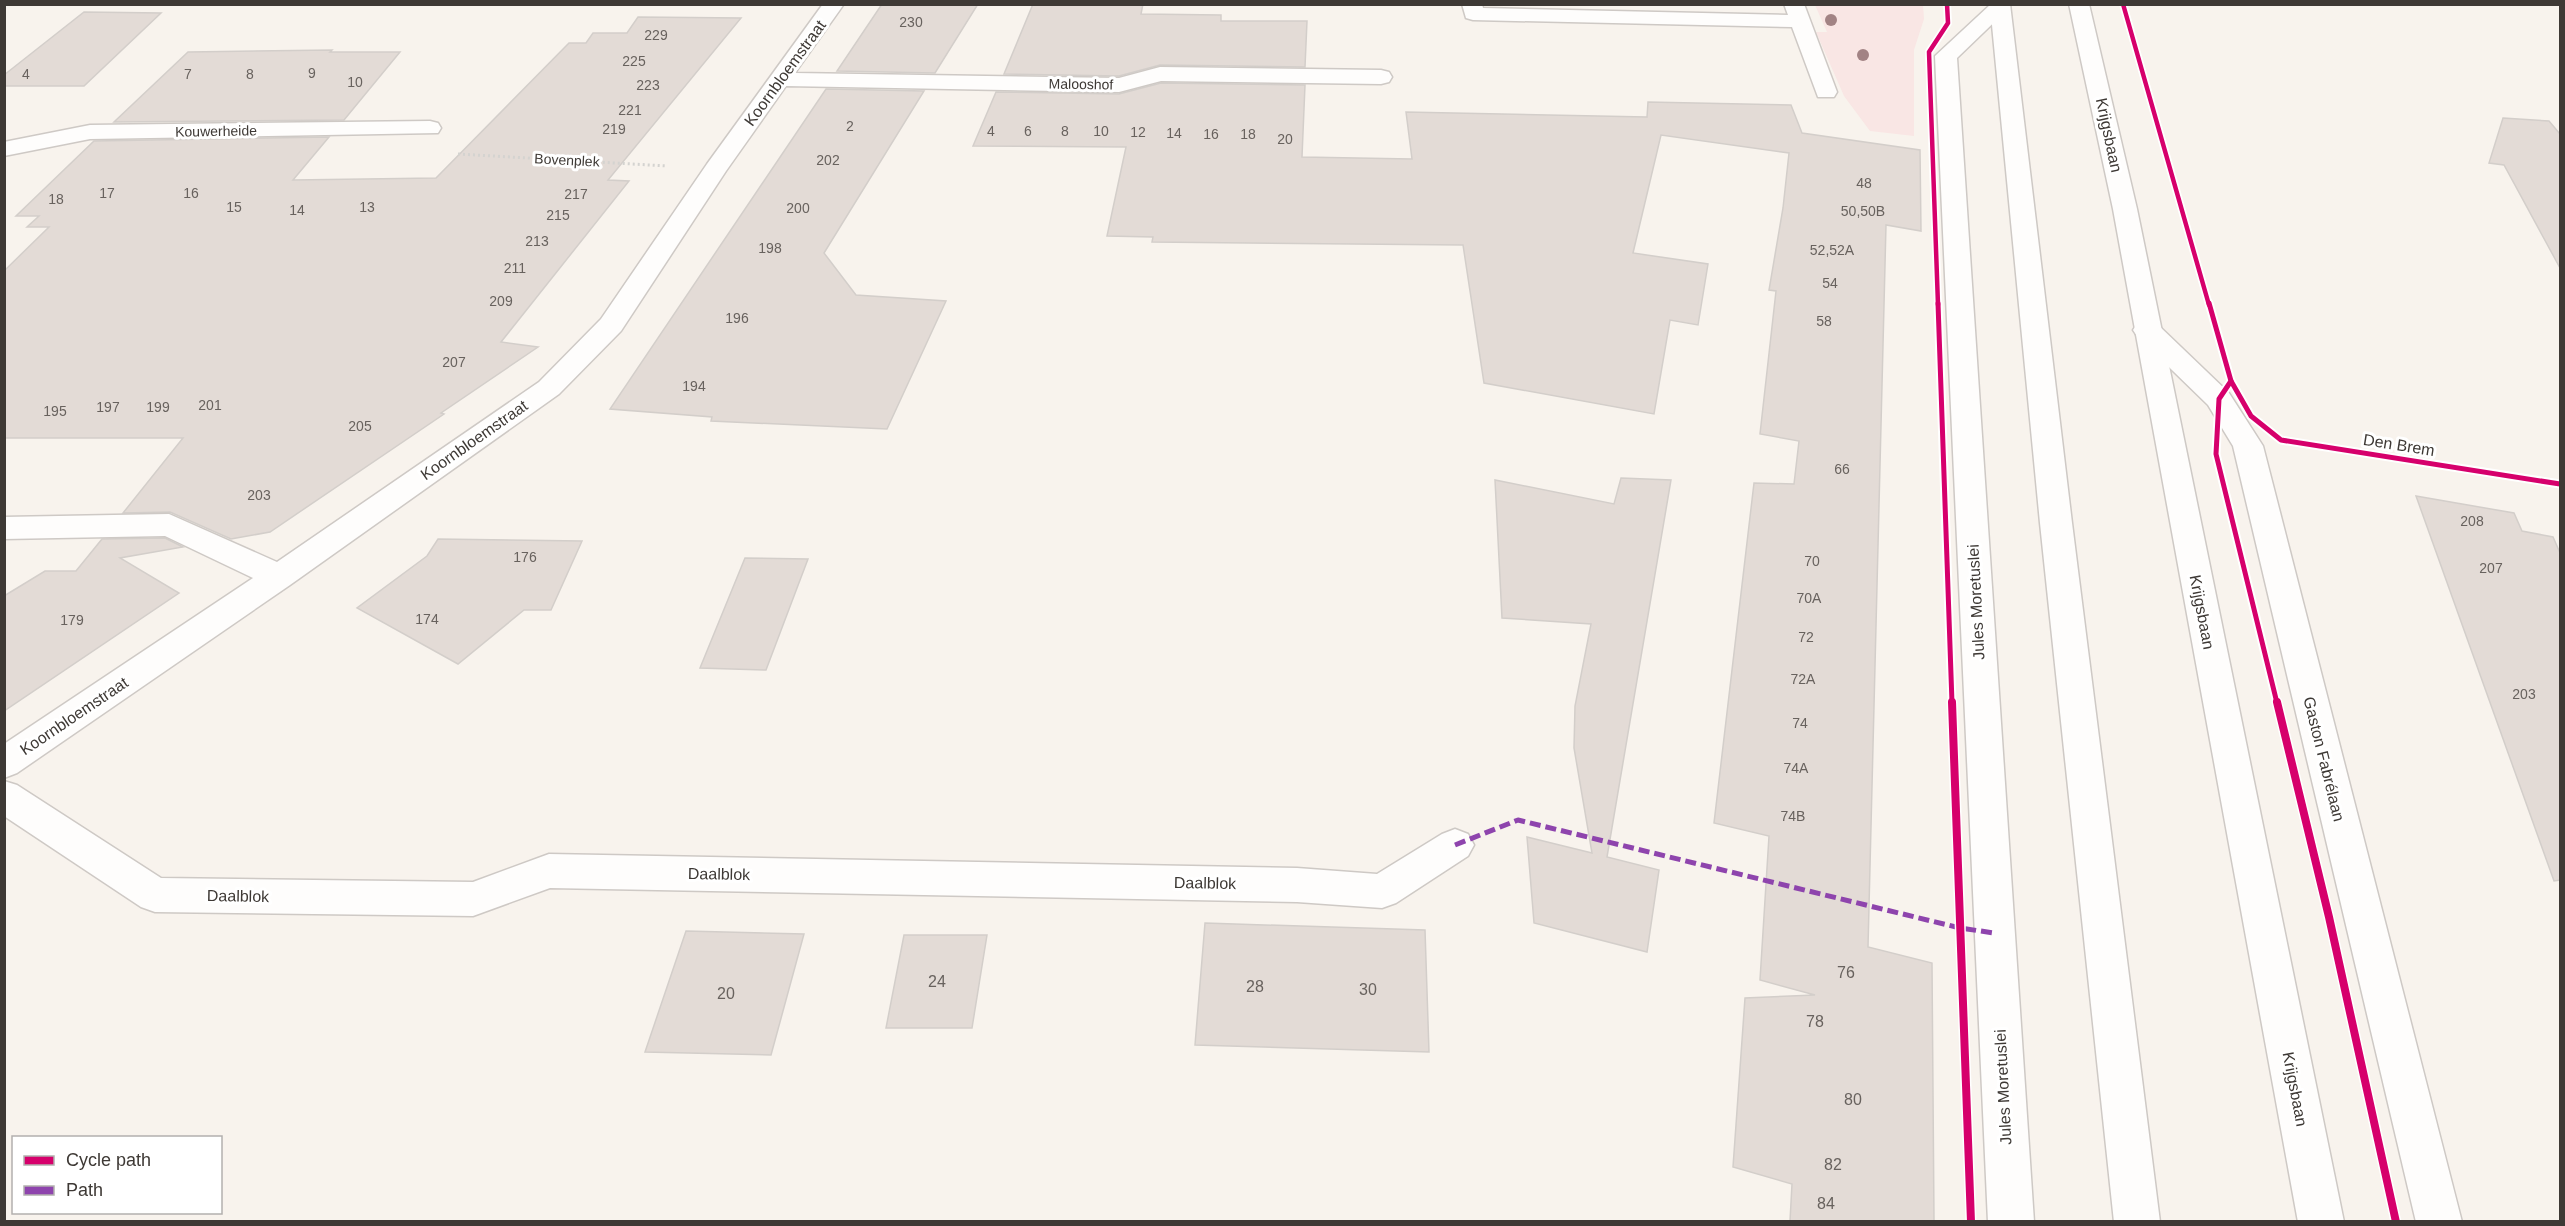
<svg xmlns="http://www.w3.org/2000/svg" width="2565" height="1226" font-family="Helvetica,sans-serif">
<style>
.green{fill:#f9e6e4}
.building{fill:#e3dbd6;stroke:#d3ceca;stroke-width:1.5}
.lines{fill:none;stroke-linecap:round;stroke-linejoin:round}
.minor-casing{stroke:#cec9c5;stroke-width:3}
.major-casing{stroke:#cec9c5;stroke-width:3}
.path{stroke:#d4d3d0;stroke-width:3;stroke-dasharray:2 3;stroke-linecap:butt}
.minor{fill:#fefdfc;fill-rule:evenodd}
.major{fill:#fefdfc;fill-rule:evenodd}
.quiet{stroke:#8e44ad;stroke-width:5;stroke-dasharray:11 5;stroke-linecap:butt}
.cycleway-far2-casing{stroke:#fff;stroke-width:8}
.cycleway-far1-casing{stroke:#fff;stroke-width:9}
.cycleway-casing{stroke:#fff;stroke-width:11}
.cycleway-far2{stroke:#d6006c;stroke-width:4.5}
.cycleway-far1{stroke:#d6006c;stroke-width:5}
.cycleway{stroke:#d6006c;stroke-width:8}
.tree{fill:#a28384}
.labels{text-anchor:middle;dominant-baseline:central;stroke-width:6;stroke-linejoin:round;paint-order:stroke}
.number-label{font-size:14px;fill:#68625e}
.far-street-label{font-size:14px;fill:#3e3935;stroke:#fff}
.street-label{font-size:16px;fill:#3e3935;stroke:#fff}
.near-number-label{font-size:16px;fill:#68625e}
</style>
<rect width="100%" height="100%" fill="#f8f3ed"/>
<polygon class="green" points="1815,5 1923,5 1924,19 1914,50 1914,136 1870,131 1844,96 1816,32 1827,32"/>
<g class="building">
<polygon points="882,4 978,4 935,73 837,71"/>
<polygon points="1033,4 1143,4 1141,14 1221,15 1221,21 1307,21 1305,67 1160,65 1119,76 1004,74"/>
<polygon points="84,12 161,13 84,86 4,86 4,75"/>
<polygon points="638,17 741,18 608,180 629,181 501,342 538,347 441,413 444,414 270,532 231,539 170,512 123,513 183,438 4,438 4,271 49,227 27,227 39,216 16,216 94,141 329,137 293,180 436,178 569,43 586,43 593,33 627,33"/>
<polygon points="332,50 330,52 400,52 344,120 114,122 188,52"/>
<polygon points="1161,83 1305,85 1302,157 1412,159 1406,112 1647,117 1648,102 1791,105 1802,133 1920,150 1921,231 1886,225 1868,947 1932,963 1934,1221 1790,1221 1792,1184 1733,1167 1745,998 1815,995 1760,980 1769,836 1714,823 1754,483 1794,484 1799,441 1760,434 1776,291 1769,290 1783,208 1789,153 1661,135 1633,253 1708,264 1698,325 1670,320 1654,414 1484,383 1463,245 1152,242 1153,237 1107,236 1126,147 973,146 996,92 1119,94"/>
<polygon points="826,89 924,91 824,253 856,295 946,301 887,429 711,421 712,417 610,409"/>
<polygon points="2503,118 2549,121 2560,134 2560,268 2504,165 2489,163"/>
<polygon points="1621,478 1671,480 1607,857 1659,870 1647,952 1534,923 1527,837 1592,853 1574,748 1575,706 1591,624 1502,618 1495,480 1614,504"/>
<polygon points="2416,496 2514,513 2522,531 2553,537 2560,553 2560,880 2554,881"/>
<polygon points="165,538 183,547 120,558 179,593 4,711 4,596 45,571 76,571 102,539"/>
<polygon points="438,539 582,541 551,610 524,610 458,664 357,608 427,556"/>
<polygon points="745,558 808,559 766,670 700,668"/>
<polygon points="1205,923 1425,930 1429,1052 1195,1045"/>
<polygon points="686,931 804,934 771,1055 645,1052"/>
<polygon points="904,935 987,935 972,1028 886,1028"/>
</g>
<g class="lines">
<defs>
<g id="minor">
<polygon points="823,4 844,4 795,73 1119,78 1160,67 1381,70 1389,72 1392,77 1389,82 1381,84 1161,81 1119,92 786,86 726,171 621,331 559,394 290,585 17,773 4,778 4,744 253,578 165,536 4,539 4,517 169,514 277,562 539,382 601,319 707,164"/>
<polygon points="1462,4 1482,4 1483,8 1788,15 1784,4 1804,4 1837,92 1834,97 1818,97 1792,27 1473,20 1466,18"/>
<polygon points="1991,4 2008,4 2010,7 1957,58 2034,1222 1988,1222 1935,56"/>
<polygon points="430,121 438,123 441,128 438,133 90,139 4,156 4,142 90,125"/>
<polygon points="2147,322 2157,324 2229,393 2263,446 2462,1222 2416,1222 2233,446 2208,405 2137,336 2133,330 2137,324"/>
<polygon points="4,781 17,785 161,878 473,882 549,854 1297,868 1377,874 1442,834 1455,829 1468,834 1474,845 1468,856 1396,903 1382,908 1297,902 550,888 473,916 155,912 141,907 4,816"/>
</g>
<g id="major">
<polygon points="1990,4 2010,4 2072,523 2160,1222 2114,1222 2040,523"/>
<polygon points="2069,4 2089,4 2137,209 2344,1222 2298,1222 2113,209"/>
</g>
</defs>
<use href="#minor" class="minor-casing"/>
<use href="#major" class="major-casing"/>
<polyline class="path" points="458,154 667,166"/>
<use href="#minor" class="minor"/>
<use href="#major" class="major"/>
<polyline class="quiet" points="1455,845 1518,820 1960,928 1994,933"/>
<defs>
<g id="cycleway-far2">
<polyline points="2123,4 2209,305"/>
<polyline points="1938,305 1929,52 1948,23 1947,4"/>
</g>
<g id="cycleway-far1">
<polyline points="1938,303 1952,703"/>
<polyline points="2209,303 2231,381 2219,399 2216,454 2277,703"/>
<polyline points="2231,381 2251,416 2281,440 2560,484"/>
</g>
<g id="cycleway">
<polyline points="1952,702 1971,1222"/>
<polyline points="2277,702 2329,917 2396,1222"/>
</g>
</defs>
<use href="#cycleway-far2" class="cycleway-far2-casing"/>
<use href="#cycleway-far1" class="cycleway-far1-casing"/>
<use href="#cycleway" class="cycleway-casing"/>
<use href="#cycleway-far2" class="cycleway-far2"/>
<use href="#cycleway-far1" class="cycleway-far1"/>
<use href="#cycleway" class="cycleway"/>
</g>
<g class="tree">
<circle cx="1831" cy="20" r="6"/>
<circle cx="1863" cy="55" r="6"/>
</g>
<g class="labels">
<g class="number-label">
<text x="911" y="22">230</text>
<text x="656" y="35">229</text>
<text x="634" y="61">225</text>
<text x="312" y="73">9</text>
<text x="26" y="74">4</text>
<text x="188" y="74">7</text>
<text x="250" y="74">8</text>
<text x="355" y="82">10</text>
<text x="648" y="85">223</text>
<text x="630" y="110">221</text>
<text x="850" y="126">2</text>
<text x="614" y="129">219</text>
<text x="991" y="131">4</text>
<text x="1028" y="131">6</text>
<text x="1065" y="131">8</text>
<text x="1101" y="131">10</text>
<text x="1138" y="132">12</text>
<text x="1174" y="133">14</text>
<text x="1211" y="134">16</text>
<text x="1248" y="134">18</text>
<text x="1285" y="139">20</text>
<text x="828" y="160">202</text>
<text x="1864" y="183">48</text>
<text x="107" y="193">17</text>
<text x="191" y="193">16</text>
<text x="576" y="194">217</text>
<text x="56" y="199">18</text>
<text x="234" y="207">15</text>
<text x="367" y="207">13</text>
<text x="798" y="208">200</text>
<text x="297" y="210">14</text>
<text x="1863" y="211">50,50B</text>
<text x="558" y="215">215</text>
<text x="537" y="241">213</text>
<text x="770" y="248">198</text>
<text x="1832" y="250">52,52A</text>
<text x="515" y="268">211</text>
<text x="1830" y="283">54</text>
<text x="501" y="301">209</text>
<text x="737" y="318">196</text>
<text x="1824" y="321">58</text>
<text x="454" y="362">207</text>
<text x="694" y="386">194</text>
<text x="210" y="405">201</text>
<text x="108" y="407">197</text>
<text x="158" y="407">199</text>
<text x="55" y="411">195</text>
<text x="360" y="426">205</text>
<text x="1842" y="469">66</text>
<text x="259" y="495">203</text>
<text x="2472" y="521">208</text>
<text x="525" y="557">176</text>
<text x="1812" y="561">70</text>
<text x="2491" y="568">207</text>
<text x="1809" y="598">70A</text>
<text x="427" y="619">174</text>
<text x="72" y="620">179</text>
<text x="1806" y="637">72</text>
<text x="1803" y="679">72A</text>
<text x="2524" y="694">203</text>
<text x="1800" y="723">74</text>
<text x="1796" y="768">74A</text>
<text x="1793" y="816">74B</text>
</g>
<g class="far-street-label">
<text transform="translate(1081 84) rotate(1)">Malooshof</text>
<text transform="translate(216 131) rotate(-1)">Kouwerheide</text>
<text transform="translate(567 160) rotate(3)">Bovenplek</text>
</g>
<g class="street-label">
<text transform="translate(785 73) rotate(-54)">Koornbloemstraat</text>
<text transform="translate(2109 135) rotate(78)">Krijgsbaan</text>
<text transform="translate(474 440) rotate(-35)">Koornbloemstraat</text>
<text transform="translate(2399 445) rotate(9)">Den Brem</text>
<text transform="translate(1976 602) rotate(-93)">Jules Moretuslei</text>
<text transform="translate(2202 612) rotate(79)">Krijgsbaan</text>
<text transform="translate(74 716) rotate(-34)">Koornbloemstraat</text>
<text transform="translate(2324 759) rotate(76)">Gaston Fabrélaan</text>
<text transform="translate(719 874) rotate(1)">Daalblok</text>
<text transform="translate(1205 883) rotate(1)">Daalblok</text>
<text transform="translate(238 896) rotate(1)">Daalblok</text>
<text transform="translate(2003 1087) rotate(-93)">Jules Moretuslei</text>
<text transform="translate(2295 1089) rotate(79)">Krijgsbaan</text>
</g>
<g class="near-number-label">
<text x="1846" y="972">76</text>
<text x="937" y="981">24</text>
<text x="1255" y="986">28</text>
<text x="1368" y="989">30</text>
<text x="726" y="993">20</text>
<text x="1815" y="1021">78</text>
<text x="1853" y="1099">80</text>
<text x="1833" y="1164">82</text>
<text x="1826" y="1203">84</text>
</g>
</g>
<rect width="2565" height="1226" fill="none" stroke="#3e3935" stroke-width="12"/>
<rect x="12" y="1136" width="210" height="78" fill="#ffffff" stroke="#b2b0ae" stroke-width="1.5"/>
<rect x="24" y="1156" width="30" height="9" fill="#d6006c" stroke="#b2b0ae" stroke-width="1.5"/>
<text x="66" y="1166" font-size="18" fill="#3e3935">Cycle path</text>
<rect x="24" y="1186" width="30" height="9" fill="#8e44ad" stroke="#b2b0ae" stroke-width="1.5"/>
<text x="66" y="1196" font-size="18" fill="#3e3935">Path</text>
</svg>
